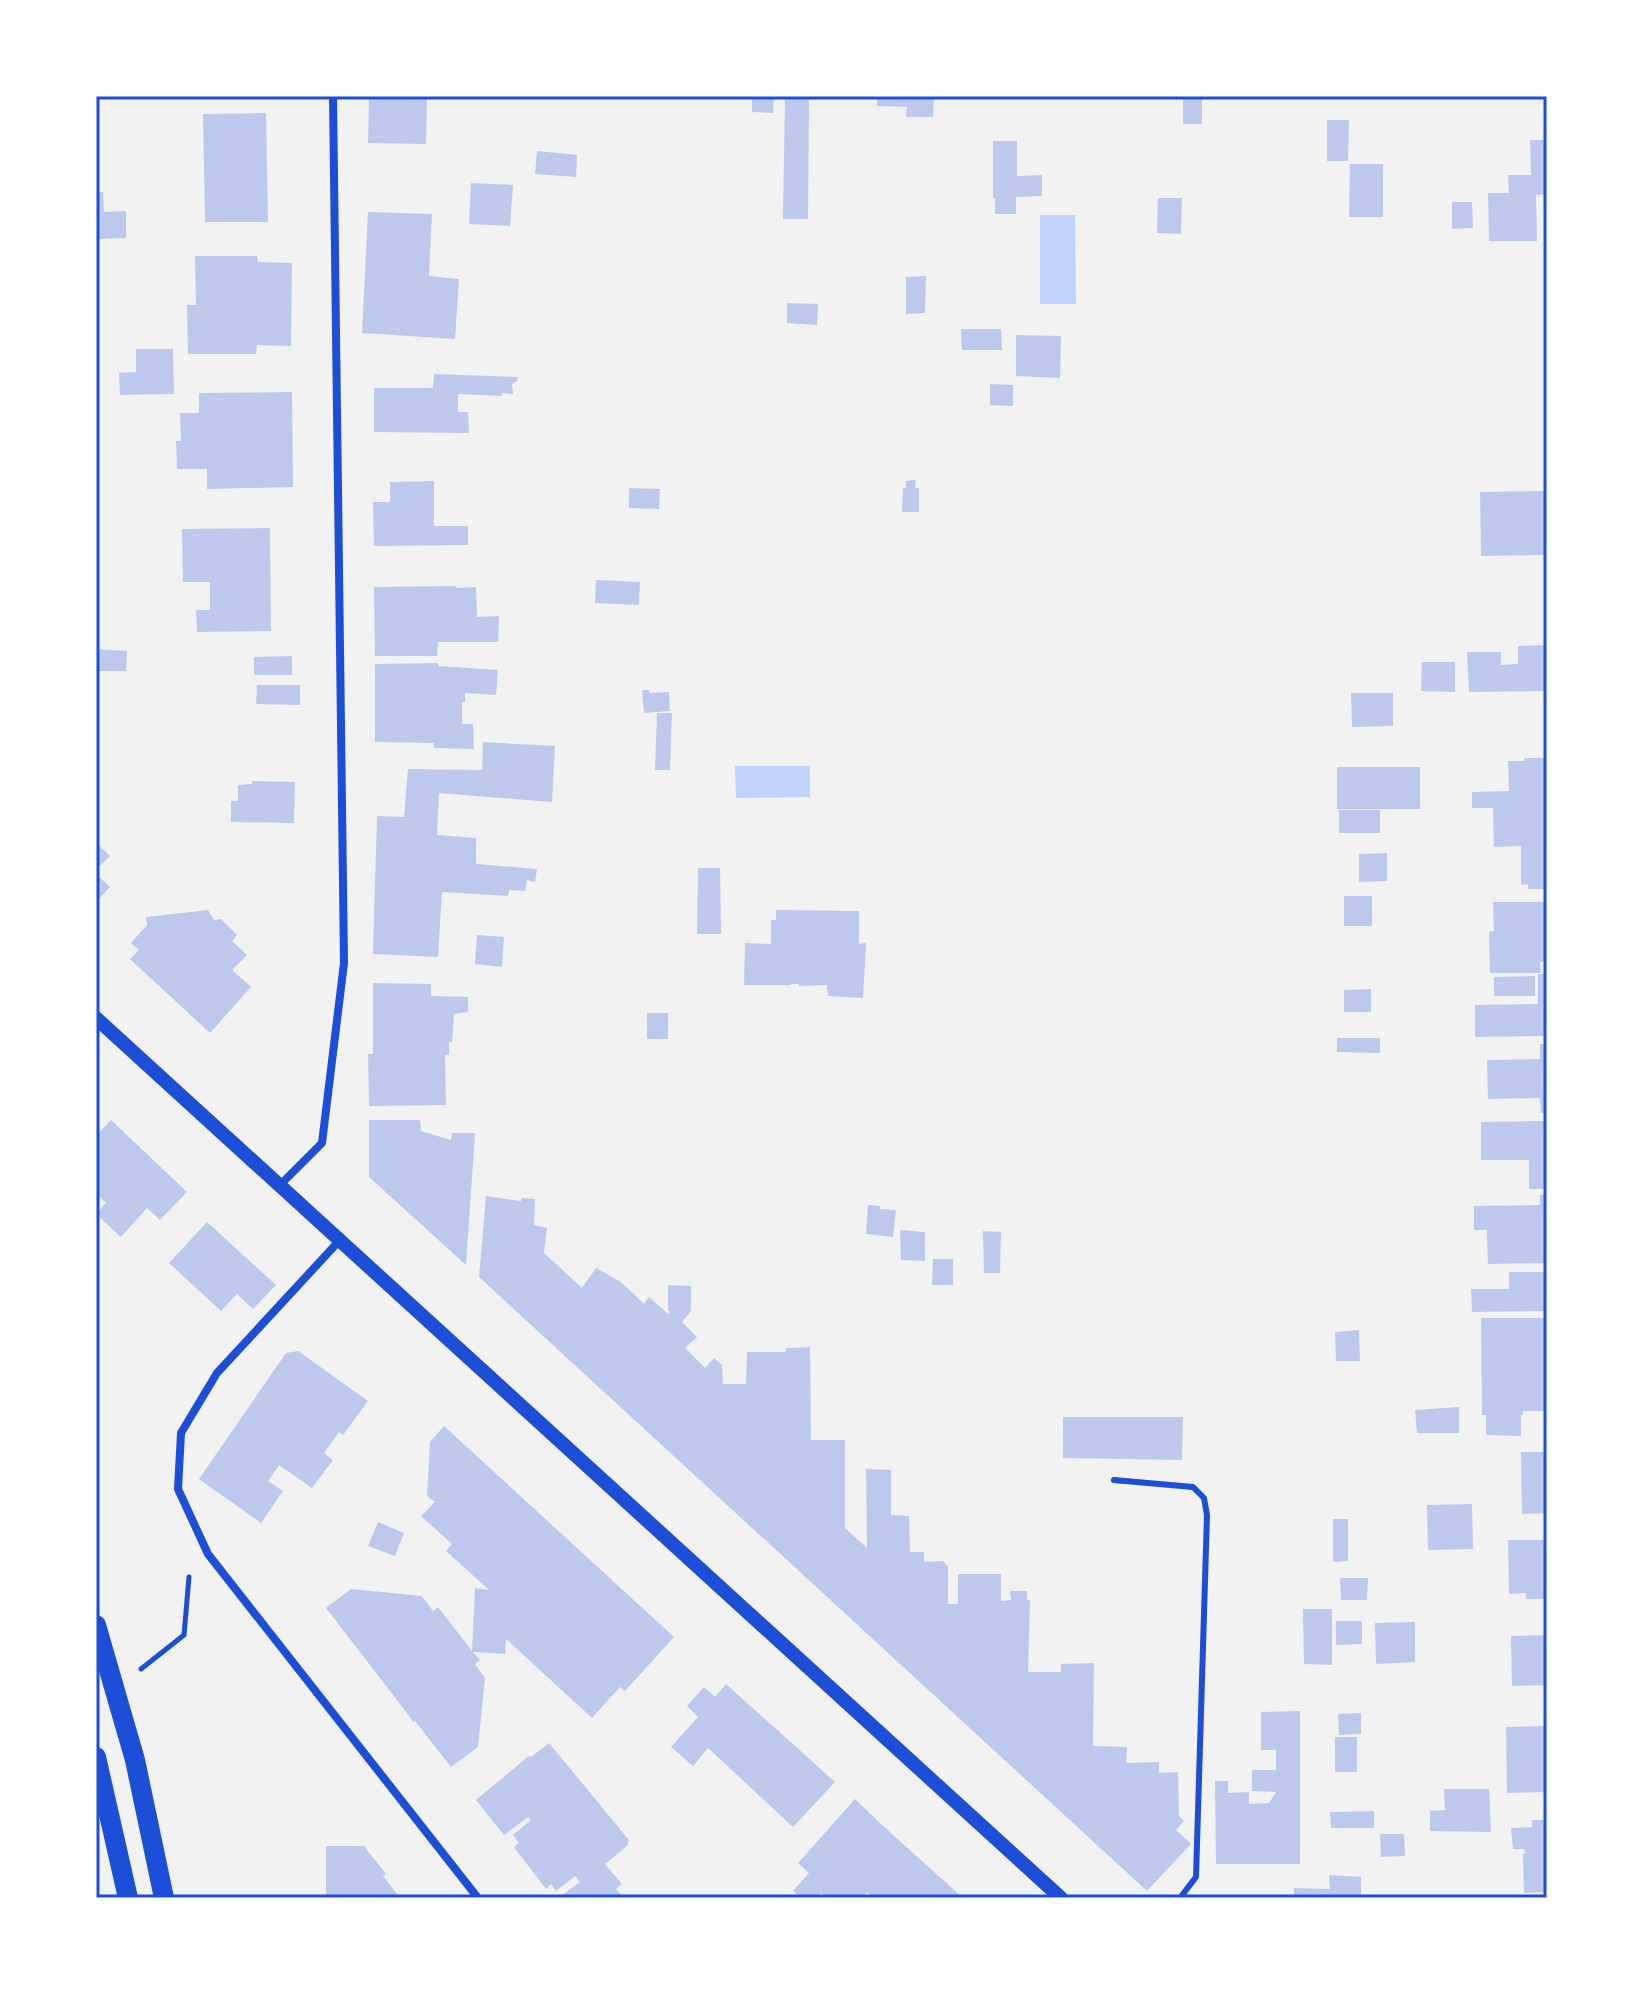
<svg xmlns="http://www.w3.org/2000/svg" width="1643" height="1994" font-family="'Noto Sans',sans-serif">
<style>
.water{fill:#bfd3fe}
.building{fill:#bdc9ec}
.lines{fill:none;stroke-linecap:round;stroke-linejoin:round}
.path{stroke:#1d4ed8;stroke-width:5}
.service{stroke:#1d4ed8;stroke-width:6}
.minor{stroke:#1d4ed8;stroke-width:8}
.tertiary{stroke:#1d4ed8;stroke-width:14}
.primary{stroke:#1d4ed8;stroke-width:20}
.neatline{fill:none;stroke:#1d4ed8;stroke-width:3}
</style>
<rect width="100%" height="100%" fill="#f2f2f2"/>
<g class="water">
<polygon points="1040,215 1075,215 1076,304 1040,304"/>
<polygon points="735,766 810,766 810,797 736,798"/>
</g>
<g class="building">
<polygon points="369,96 427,96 426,144 368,143"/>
<polygon points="752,96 774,96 773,113 752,112"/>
<polygon points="785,96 809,96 808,219 783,219"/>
<polygon points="877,96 934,96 933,117 906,117 907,107 877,106"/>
<rect x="1183" y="96" width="19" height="28"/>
<polygon points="266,113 268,222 205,222 203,114"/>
<polygon points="1327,120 1349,120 1348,161 1327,161"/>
<polygon points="1530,140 1547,140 1547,194 1536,195 1537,241 1489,241 1488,193 1509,193 1508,175 1531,175"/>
<polygon points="993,141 1017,141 1017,176 1042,175 1042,196 1016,197 1016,214 995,214 995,198 993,198"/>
<polygon points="537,151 577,155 576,177 535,174"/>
<polygon points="1350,164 1383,164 1383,217 1349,217"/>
<polygon points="471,183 513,185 510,226 469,224"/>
<polygon points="96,192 103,192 104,212 126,211 126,238 96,239"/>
<polygon points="1158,198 1182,198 1181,234 1157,233"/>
<polygon points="1452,202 1472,202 1473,228 1452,229"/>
<polygon points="368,212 432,214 429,276 459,279 455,339 362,333"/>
<polygon points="195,256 257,256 258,262 292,263 291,346 257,345 256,354 188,354 187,305 196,305"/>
<polygon points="926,276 925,313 906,314 906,277"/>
<polygon points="787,303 818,304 817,325 787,323"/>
<polygon points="961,329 1001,329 1002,350 962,350"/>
<polygon points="1016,335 1061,336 1060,378 1016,376"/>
<polygon points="136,349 173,349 174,394 120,395 119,373 136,372"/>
<polygon points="434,374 518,377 517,381 512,384 513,394 502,393 502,396 458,394 458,412 468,412 469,433 374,432 374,388 433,388"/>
<polygon points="990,384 1013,385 1013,406 990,405"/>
<polygon points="292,392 293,487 207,489 207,469 177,469 176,441 181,441 180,413 199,413 199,393"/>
<polygon points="916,480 915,488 919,488 919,512 902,512 903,488 906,488 906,481"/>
<polygon points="434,481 434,526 468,526 468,545 374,546 373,502 390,502 390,482"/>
<polygon points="629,488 660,489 659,509 629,508"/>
<polygon points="1547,491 1547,555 1481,556 1480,492"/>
<polygon points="270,528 271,631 197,632 196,610 210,610 210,582 183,582 182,529"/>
<polygon points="596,580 640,582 639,605 595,603"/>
<polygon points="456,586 456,588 476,587 477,617 499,616 498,642 438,642 437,656 375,656 374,587"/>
<polygon points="1547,645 1547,691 1469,692 1467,652 1501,652 1501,665 1518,664 1518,646"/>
<polygon points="96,649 127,651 126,671 96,671"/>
<polygon points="292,656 292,675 254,675 254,657"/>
<polygon points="1422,662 1455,662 1455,692 1421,691"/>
<polygon points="438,663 438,666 498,670 496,695 465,693 465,702 462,702 462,724 473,724 474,749 434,748 434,743 375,742 375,664"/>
<polygon points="257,685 300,685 300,705 256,704"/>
<polygon points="642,690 649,690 650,693 669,692 670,711 644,713"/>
<polygon points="1351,693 1393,693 1393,726 1352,727"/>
<polygon points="657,713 672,713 670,770 655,770"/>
<polygon points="483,742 555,746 552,802 439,793 437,835 476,838 476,864 537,869 535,882 527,880 525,891 509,890 508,896 442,892 438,957 373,954 377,816 404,817 408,769 482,770"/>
<polygon points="1524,758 1547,758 1547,889 1528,889 1528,884 1521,885 1521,846 1494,847 1493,808 1472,808 1472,792 1509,791 1508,761 1525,761"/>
<rect x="1337" y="767" width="83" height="42"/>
<polygon points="252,781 295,782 294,823 231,822 231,801 238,801 238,785 252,784"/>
<rect x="1339" y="810" width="41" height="23"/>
<polygon points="96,843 110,856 96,870"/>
<polygon points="1387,853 1387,881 1359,882 1359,854"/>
<polygon points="698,868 720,868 721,934 697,934"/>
<polygon points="96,874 110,887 96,902"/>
<rect x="1344" y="896" width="28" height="30"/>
<polygon points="1493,902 1547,902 1547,962 1540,962 1541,973 1490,973 1489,932 1494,931"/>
<polygon points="208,910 214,920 221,919 237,935 232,941 247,955 232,970 251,987 210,1033 130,959 139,950 131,943 147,925 146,917"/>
<polygon points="776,910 859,911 859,944 866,943 863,998 828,996 827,985 799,986 799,984 791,984 791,985 744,985 745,943 771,944 771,920 776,920"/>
<polygon points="477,935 504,937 502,967 475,964"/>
<polygon points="1538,974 1547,974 1547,1036 1475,1037 1475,1005 1538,1004"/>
<polygon points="1535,976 1535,996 1494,996 1494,977"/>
<polygon points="373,983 431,984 431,996 468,997 468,1012 454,1014 452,1042 449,1042 449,1055 445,1055 446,1105 369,1106 368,1054 373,1054"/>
<polygon points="1371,989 1371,1012 1344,1012 1344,990"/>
<rect x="647" y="1013" width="21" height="26"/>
<polygon points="1337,1038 1380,1038 1380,1053 1337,1052"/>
<polygon points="1540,1044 1547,1044 1547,1113 1541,1113 1540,1098 1488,1099 1487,1060 1540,1059"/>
<polygon points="111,1120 187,1192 160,1220 147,1208 121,1237 96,1214 106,1203 96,1193 96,1168 100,1164 96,1161 96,1136"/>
<polygon points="369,1120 420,1120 421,1131 451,1140 452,1133 475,1133 466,1265 369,1177"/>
<polygon points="1547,1121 1547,1189 1529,1189 1529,1160 1481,1160 1481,1122"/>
<polygon points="1547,1194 1547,1263 1488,1264 1487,1230 1474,1230 1474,1206 1540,1205 1540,1195"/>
<polygon points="486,1196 521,1201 521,1198 535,1199 534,1225 547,1228 544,1253 582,1288 596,1268 621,1282 644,1304 649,1297 668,1314 670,1312 668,1310 668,1285 691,1286 691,1311 682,1322 697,1337 685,1348 705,1368 714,1358 722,1365 723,1384 746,1384 747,1352 786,1352 786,1348 810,1347 811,1440 845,1440 845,1528 867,1548 866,1469 891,1470 891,1515 909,1516 910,1552 924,1552 924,1562 943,1561 948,1567 948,1604 958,1604 958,1574 1001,1574 1001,1601 1011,1600 1010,1591 1027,1591 1027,1600 1030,1600 1028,1672 1061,1672 1061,1664 1094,1663 1093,1746 1127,1747 1126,1763 1159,1762 1159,1773 1178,1772 1179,1816 1184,1821 1176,1830 1191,1844 1147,1891 479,1277"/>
<polygon points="868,1205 880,1206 880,1209 896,1210 893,1237 866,1234"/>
<polygon points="207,1222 276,1285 253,1309 237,1294 221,1311 169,1263"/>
<polygon points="900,1230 925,1232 925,1261 901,1260"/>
<polygon points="983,1231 1001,1232 1000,1273 984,1273"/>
<polygon points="933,1259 953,1259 953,1285 932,1285"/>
<polygon points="1509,1272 1547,1272 1547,1311 1472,1312 1471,1289 1509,1289"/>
<polygon points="1481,1318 1547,1318 1547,1411 1523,1411 1523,1415 1521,1415 1521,1436 1486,1435 1486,1415 1482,1415"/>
<polygon points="1359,1330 1360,1361 1336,1361 1335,1332"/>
<polygon points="298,1351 368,1401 343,1435 339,1432 324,1453 333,1460 312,1488 279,1465 268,1481 283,1491 261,1523 199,1479 286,1353"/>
<polygon points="1459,1407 1459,1433 1417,1433 1415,1410"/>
<polygon points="1063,1417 1183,1417 1182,1460 1063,1458"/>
<polygon points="444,1426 674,1637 625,1691 620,1687 592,1718 506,1639 505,1654 473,1652 480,1660 475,1664 485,1678 478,1747 451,1767 415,1721 413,1722 410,1717 326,1608 351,1589 422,1596 433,1611 438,1607 472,1651 475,1588 489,1590 446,1551 452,1544 421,1516 435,1502 427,1496 430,1442"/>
<polygon points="1521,1452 1547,1452 1547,1513 1522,1514"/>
<polygon points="1472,1504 1473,1549 1428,1550 1427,1505"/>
<polygon points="1333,1519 1348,1519 1348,1561 1333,1562"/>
<polygon points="378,1522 404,1533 395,1556 368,1546"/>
<polygon points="1508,1540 1547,1540 1547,1599 1526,1599 1526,1593 1509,1594"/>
<polygon points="1340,1578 1368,1578 1367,1600 1341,1600"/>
<polygon points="1303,1609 1332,1609 1332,1665 1304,1664"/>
<polygon points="1336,1621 1362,1621 1362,1644 1336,1645"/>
<polygon points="1415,1622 1415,1662 1376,1664 1375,1623"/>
<polygon points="1547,1635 1547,1685 1512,1686 1511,1636"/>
<polygon points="726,1684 835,1782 793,1827 708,1748 693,1766 671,1747 698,1717 687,1706 704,1687 715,1697"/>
<polygon points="1300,1711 1300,1864 1216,1864 1215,1781 1228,1781 1228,1793 1249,1792 1249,1804 1269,1803 1276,1792 1252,1791 1252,1770 1276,1770 1276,1750 1261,1750 1261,1712"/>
<polygon points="1361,1713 1361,1734 1339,1735 1338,1714"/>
<polygon points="1547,1726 1547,1792 1507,1793 1506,1727"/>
<rect x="1335" y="1737" width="22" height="35"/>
<polygon points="549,1743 629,1840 627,1846 605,1864 622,1884 616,1889 624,1898 558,1898 580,1882 575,1876 556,1891 551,1884 546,1889 514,1847 519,1843 513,1835 531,1820 528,1817 504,1835 476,1800 529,1756 531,1757"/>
<polygon points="1444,1789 1489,1789 1491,1832 1430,1831 1430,1811 1445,1810"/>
<polygon points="855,1799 882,1825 963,1898 873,1898 867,1892 861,1898 827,1898 821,1893 817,1898 802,1898 793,1891 809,1873 798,1863"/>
<polygon points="1374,1811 1374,1828 1331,1828 1330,1812"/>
<polygon points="1532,1820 1547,1820 1547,1892 1524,1893 1523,1854 1525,1854 1524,1849 1513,1849 1511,1828 1532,1827"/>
<polygon points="1380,1834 1404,1834 1405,1856 1381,1857"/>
<polygon points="326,1846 364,1846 386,1874 383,1876 400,1898 326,1898"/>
<polygon points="1329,1875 1361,1877 1361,1897 1294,1898 1294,1888 1330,1889"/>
</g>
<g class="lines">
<polyline class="path" points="141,1669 184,1635 189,1577"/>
<polyline class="service" points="1114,1480 1193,1487 1204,1498 1207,1515 1196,1877 1180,1898"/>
<g class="minor">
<polyline points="280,1185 322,1143 344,963 333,96"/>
<polyline points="340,1240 217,1373 181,1433 178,1489 208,1554 478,1898"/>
</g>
<polyline class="tertiary" points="96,1018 1061,1898"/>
<g class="primary">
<polyline points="96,1625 135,1760 164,1898"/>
<polyline points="96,1757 128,1898"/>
</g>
</g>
<rect width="1643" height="1994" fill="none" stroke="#ffffff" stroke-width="196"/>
<rect x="98" y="98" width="1447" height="1798" class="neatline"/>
</svg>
